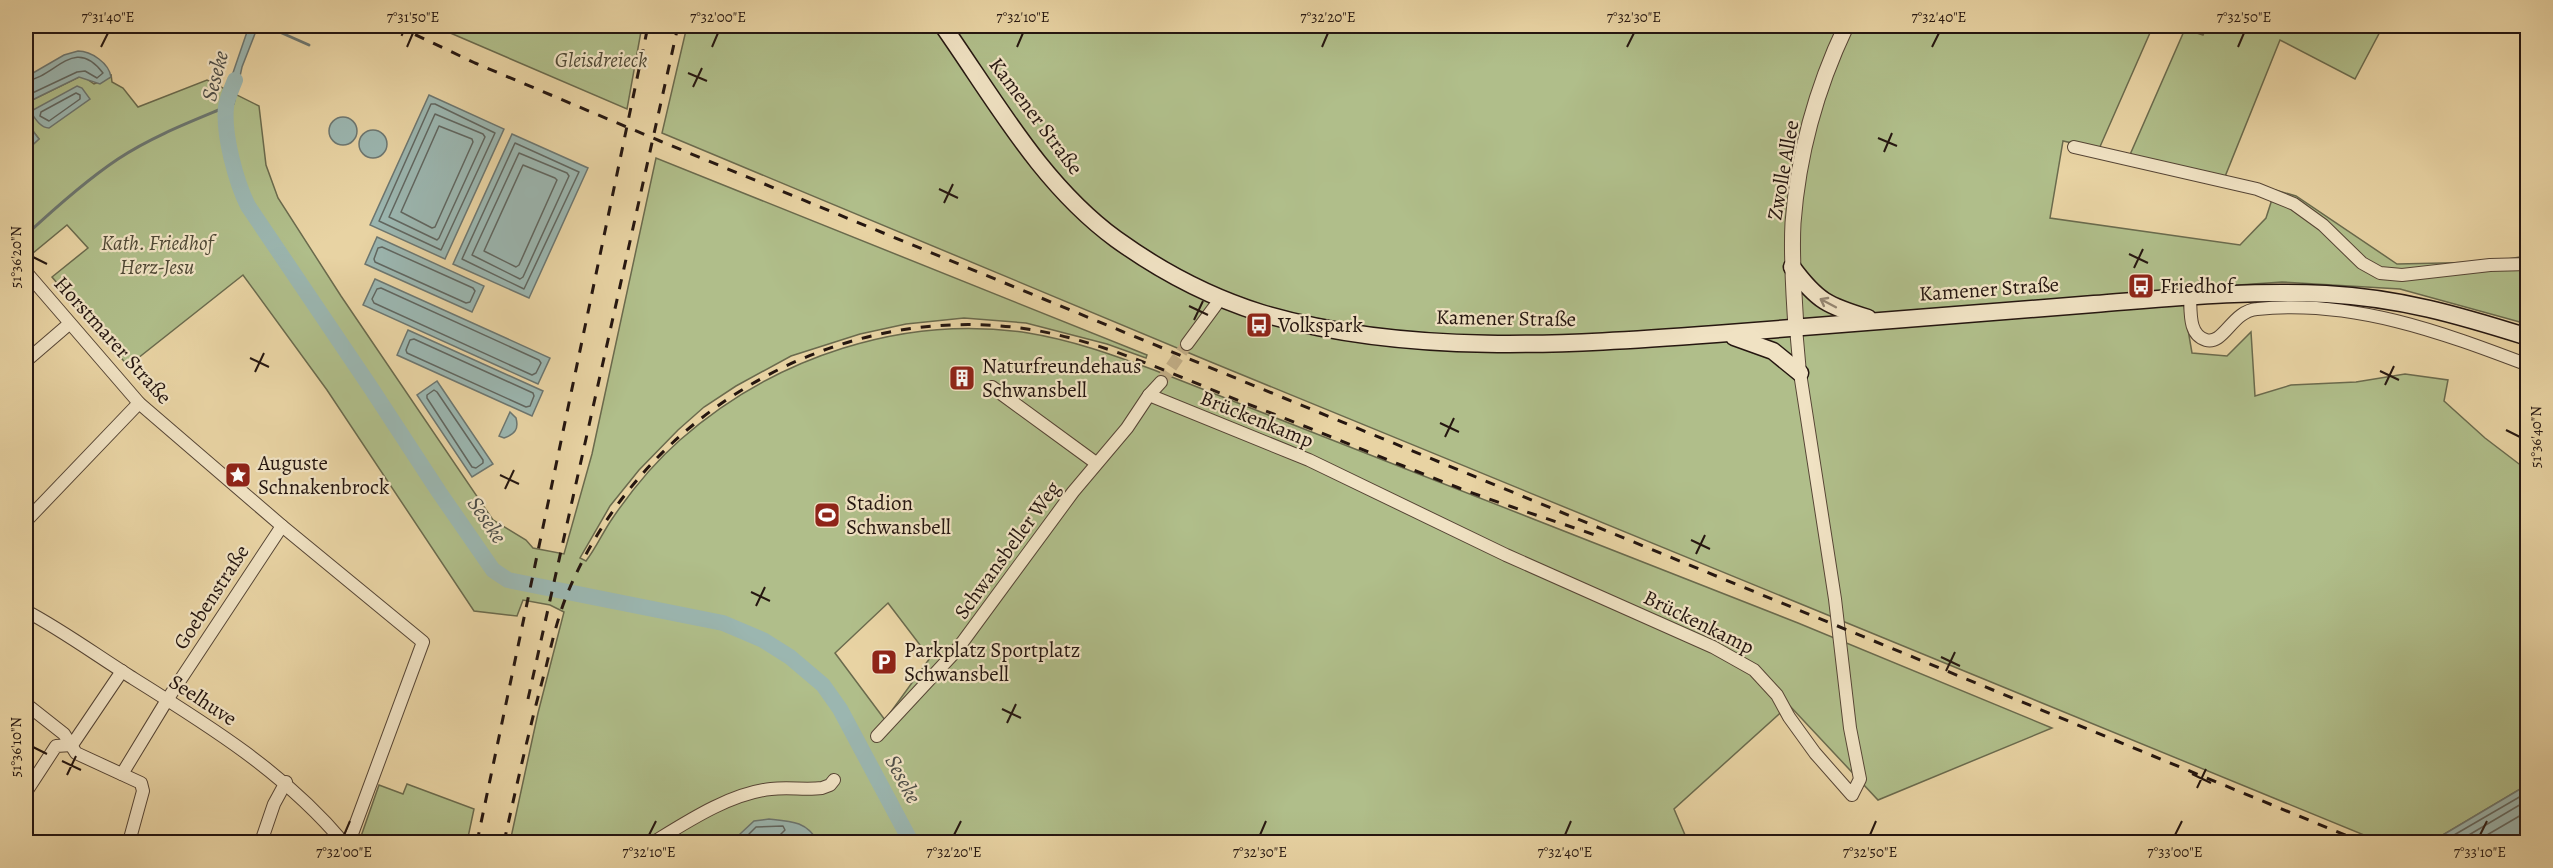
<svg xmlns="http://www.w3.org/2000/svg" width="2553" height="868" font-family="Alegreya,serif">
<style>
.green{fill:#b0be8a;stroke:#6a6a4d;stroke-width:1.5;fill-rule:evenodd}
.water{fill:#9bb6b0;stroke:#6c7670;stroke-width:1.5}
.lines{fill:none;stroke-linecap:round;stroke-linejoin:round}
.shore{stroke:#606660;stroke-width:1.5}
.stream{stroke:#6c7670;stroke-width:3}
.river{stroke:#9bb6b0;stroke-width:16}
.minor-tunnel{stroke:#c1ad86;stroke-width:12;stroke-dasharray:12 6;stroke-linecap:butt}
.minor-casing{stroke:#564535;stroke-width:14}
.tertiary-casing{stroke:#564535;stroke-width:17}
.secondary-casing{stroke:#251610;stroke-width:19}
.minor{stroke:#f0e2c3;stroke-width:12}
.tertiary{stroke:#f0e2c3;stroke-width:15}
.secondary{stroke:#f0e2c3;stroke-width:16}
.rail{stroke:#251610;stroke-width:3;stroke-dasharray:10 10;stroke-linecap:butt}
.oneway{stroke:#958672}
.ticks{fill:none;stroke:#251610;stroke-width:2}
.labels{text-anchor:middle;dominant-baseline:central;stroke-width:4.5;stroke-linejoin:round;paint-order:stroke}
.park-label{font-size:21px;font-style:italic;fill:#4f4835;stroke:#f0e2c3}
.street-label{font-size:21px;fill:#251610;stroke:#f0e2c3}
.poi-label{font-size:21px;fill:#251610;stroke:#f0e2c3;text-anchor:start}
.water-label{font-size:22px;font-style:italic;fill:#4e4e48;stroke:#f0e2c3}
.neatline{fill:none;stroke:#251610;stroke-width:2}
.ticks-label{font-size:15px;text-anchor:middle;fill:#251610}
</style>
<rect width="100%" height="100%" fill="#e8d3a3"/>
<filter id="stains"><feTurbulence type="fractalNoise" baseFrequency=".00333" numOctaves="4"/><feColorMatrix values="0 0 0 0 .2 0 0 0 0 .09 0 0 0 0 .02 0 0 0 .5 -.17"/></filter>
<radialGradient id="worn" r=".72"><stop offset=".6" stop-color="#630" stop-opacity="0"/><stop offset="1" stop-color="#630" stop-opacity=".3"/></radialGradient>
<g class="green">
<polygon points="434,26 642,26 627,109"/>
<polygon points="687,26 2153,26 2099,149 2063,141 2050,218 2240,245 2266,218 2275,190 2296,196 2397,264 2489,262 2527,256 2527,324 2400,289 2282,282 2181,289 2192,353 2227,356 2251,332 2255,396 2291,385 2356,382 2405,374 2448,380 2444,401 2485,438 2527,470 2527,785 2431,842 2381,842 1206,360 662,133"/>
<polygon points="2207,26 2383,26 2355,79 2280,40 2224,179 2129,157 2185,29 2203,35"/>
<path d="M111,74L112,82L123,88L138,107L207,80L259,106L266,165L278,198L341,296L493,520L526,540L533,548L564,554L592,454L656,158L1147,355L1146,358L1107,344L1026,323L964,318L906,324L860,334L791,356L736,386L704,407L678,430L639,470L610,506L580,558L586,561C596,548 603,532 612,519C631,491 655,462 680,440C774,357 904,314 1028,333C1072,340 1113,355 1154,370L1798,623L2052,728L1878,800L1789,705L1674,809L1688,842H510L538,713L564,612L550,605L523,600L517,616L474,611L327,390L243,275L128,366L52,277L88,248L67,225L33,253L26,248V151L39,139L26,122V103L79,77H84L94,84L111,77ZM888,603L930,658L885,720L835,653Z"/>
<polygon points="407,784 474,809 467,842 359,842 379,785 403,794"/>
</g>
<g class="water">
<polygon points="249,26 258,26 242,67 234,104 224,99"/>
<path d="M78,51C91,51 109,63 111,77L100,84L79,77L26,103V77L64,55Z"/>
<path d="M77,86L82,88L90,99L49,128C41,128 36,120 32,114L33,110Z"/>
<polygon points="429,95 504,129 445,259 370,225"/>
<circle cx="343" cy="131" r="14"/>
<polygon points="26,122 39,139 26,151"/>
<circle cx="373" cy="144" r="14"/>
<polygon points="512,134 588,168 529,298 453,264"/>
<polygon points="377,237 484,286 472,312 365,264"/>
<polygon points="375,279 550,358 538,384 363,305"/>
<polygon points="408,330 543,391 532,416 397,355"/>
<polygon points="437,381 493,464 472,477 417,395"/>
<path d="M510,412L516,418C519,429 515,434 504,438L499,436Z"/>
<polygon points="2527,785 2527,842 2431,842"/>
<path d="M769,819C790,821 807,821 818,842H795L788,836L780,842H747L740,834L754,821Z"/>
</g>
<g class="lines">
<g class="shore">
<path d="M26,81C56,77 74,35 103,73L97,78L85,71L77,72L26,96"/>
<polygon points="76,93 80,95 80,99 49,121 40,116 41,112"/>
<polygon points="431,104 435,104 495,133 441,250 379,221"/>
<polygon points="435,114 483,134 485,137 439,238 437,240 389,217"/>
<polygon points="439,126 472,139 473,142 435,227 432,228 401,212"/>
<polygon points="515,143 579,172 524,289 462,259"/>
<polygon points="519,153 567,173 569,176 523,277 520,279 472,255"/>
<polygon points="523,165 555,178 557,180 519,265 516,267 484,251"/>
<polygon points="382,247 473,288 475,291 470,302 466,303 375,262 374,259 378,248"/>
<polygon points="381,288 539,360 541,363 536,373 532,375 374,303 372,299 377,289"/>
<polygon points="414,339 533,393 534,396 530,406 526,407 407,353 406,350 410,340"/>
<polygon points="434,390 437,392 483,460 483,463 476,468 472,467 427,398 427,395"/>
<polyline points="751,842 749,834 756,827 783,826 785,830 778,837 777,842"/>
<polyline points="2442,842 2528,792"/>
<polyline points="2457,842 2528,800"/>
<polyline points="2475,842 2528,811"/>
</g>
<g class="stream">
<polyline points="266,26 309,45"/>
<path d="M26,235C55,208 85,181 118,159C151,137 190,122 226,107"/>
</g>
<path class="river" d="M235,80C232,88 227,98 226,107C223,134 236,182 248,206L371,388L439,492L493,570L508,580L723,623L763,640L790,657L823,685L840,709L911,842"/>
<polyline class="minor-tunnel" points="1161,382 1187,344"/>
<defs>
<g id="minor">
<polyline points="2074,147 2257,189 2294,204 2323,225 2362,263 2380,273 2402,275 2490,265 2528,264"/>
<polyline points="26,272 139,403 282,526 423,642 349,842"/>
<path d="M2190,296C2191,311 2188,335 2206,340C2224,345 2232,311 2257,309C2352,299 2441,332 2528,365"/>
<polyline points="1187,344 1221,298"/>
<polyline points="26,361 69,324"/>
<polyline points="992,387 1096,463"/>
<polyline points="1149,395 1309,460 1506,555 1713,647 1754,670 1777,695 1789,717 1815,753 1852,795 1860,779 1850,728 1835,599 1800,373 1796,328"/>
<polyline points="26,521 139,403"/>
<path d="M26,611C62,630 96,655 131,677C208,725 284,772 343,842"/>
<polyline points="26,704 64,734 76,753 141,783 143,791 129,842"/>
<polyline points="877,736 956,651 1073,492 1127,428 1149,395 1161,382"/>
<polyline points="122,774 167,700 282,526"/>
<polyline points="26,792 56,746 72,745 122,671"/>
<polyline points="261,842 274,804 286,782"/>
<path d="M654,842C688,821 731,793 771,789C788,787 806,790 822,788L830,785L834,780"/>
</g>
<path id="tertiary" d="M1796,328C1794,293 1791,258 1793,223C1798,156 1817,87 1846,26"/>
<g id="secondary">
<path d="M943,26C995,100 1041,184 1116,239C1159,270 1210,297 1261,313C1405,356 1568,345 1716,334C1842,325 1968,313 2094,304C2171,298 2248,290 2326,294C2400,298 2458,315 2528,337"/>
<path d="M1792,267C1817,301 1828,306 1868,318"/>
<polyline points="1734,337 1773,351 1800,373"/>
</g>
</defs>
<use href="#minor" class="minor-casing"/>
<use href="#tertiary" class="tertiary-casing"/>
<use href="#secondary" class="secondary-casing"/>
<use href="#minor" class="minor"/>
<use href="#tertiary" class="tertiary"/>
<use href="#secondary" class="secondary"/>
<g class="rail">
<polyline points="383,26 403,35"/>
<polyline points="397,26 475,63 660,141 2362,842"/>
<polyline points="528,699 678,26"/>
<polyline points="477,842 648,26"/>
<path d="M504,842C517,784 530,725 546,667C552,642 558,616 568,592C644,411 840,298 1034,330C1108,343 1176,376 1245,403C1316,430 1387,460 1459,488C1504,505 1549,519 1595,535"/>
</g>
</g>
<defs><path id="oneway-shaft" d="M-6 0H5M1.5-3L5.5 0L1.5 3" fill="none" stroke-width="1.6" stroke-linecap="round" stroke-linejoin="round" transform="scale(1.5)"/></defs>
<use class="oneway" href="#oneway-shaft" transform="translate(1828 303) rotate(-152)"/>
<path class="ticks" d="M101,47L108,33M407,47L413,33M712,47L718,33M1017,47L1023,33M1322,47L1328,33M1627,47L1634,33M1932,47L1939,33M2238,47L2244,33M688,73L707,81M693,87L702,68M1878,138L1897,146M1884,152L1892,133M939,189L958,198M944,203L953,184M2129,254L2148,263M33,257L47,264M2134,268L2143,249M1189,306L1208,315M1194,320L1203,301M250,358L269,367M2380,371L2399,380M255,372L264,353M2385,385L2394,366M1440,423L1459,432M2506,430L2520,437M1445,437L1454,418M500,475L519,484M505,489L514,470M1691,540L1710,549M1696,554L1705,535M751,592L770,601M756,606L765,587M1941,657L1960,666M1946,671L1955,652M1002,709L1021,718M1007,723L1016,704M33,747L47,754M62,761L81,770M2192,774L2211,783M67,775L76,756M2197,788L2206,769M344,835L350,821M649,835L656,821M954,835L961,821M1260,835L1266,821M1565,835L1571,821M1870,835L1876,821M2175,835L2182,821M2480,835L2487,821"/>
<defs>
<symbol id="bus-square" viewBox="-11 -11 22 22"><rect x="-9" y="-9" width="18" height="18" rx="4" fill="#8f2418" stroke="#f0e2c3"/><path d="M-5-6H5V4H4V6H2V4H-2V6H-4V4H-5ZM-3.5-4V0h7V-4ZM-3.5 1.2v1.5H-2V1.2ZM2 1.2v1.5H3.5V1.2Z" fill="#fff"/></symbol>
<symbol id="building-square" viewBox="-11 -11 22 22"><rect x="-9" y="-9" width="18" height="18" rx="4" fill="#8f2418" stroke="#f0e2c3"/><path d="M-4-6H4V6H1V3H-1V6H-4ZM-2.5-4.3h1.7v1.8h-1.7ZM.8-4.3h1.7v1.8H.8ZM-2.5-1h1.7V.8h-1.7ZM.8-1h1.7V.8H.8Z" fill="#fff"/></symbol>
<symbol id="sight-square" viewBox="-11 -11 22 22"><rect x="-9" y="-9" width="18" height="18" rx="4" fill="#8f2418" stroke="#f0e2c3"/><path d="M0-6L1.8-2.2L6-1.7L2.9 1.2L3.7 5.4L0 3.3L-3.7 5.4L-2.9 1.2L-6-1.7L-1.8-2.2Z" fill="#fff"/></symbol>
<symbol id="stadium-square" viewBox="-11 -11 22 22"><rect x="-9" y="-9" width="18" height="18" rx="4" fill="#8f2418" stroke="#f0e2c3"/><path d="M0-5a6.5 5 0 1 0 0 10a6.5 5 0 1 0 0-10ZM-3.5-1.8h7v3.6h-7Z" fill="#fff"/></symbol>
<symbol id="parking-square" viewBox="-11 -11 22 22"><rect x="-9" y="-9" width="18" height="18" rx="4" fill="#8f2418" stroke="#f0e2c3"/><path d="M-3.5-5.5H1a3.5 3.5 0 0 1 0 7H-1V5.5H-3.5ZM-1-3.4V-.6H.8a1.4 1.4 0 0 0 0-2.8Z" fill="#fff"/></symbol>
</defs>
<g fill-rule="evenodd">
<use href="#bus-square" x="2126" y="271" width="30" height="30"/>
<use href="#bus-square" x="1244" y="310" width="30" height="30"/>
<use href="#building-square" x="947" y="363" width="30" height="30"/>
<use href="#sight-square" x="223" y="460" width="30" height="30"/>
<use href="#stadium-square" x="812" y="500" width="30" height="30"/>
<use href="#parking-square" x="869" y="647" width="30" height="30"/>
</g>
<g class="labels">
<g class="park-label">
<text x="601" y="60">Gleisdreieck</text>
<text x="157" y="243">Kath. Friedhof<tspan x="157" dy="24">Herz-Jesu</tspan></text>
</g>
<g class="street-label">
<text transform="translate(1036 116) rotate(53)">Kamener Straße</text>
<text transform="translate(1783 170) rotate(-80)">Zwolle Allee</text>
<text transform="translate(1989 289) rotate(-4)">Kamener Straße</text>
<text transform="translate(1506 318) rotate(1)">Kamener Straße</text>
<text transform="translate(113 340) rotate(48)">Horstmarer Straße</text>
<text transform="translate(1257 419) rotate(22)">Brückenkamp</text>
<text transform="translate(1007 550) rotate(-54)">Schwansbeller Weg</text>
<text transform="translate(211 597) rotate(-57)">Goebenstraße</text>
<text transform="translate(1699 622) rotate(26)">Brückenkamp</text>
<text transform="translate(203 700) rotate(33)">Seelhuve</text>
</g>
<g class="poi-label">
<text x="2160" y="286">Friedhof</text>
<text x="1278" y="325">Volkspark</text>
<text x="982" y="366">Naturfreundehaus<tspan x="982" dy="24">Schwansbell</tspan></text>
<text x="258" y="463">Auguste<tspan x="258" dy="24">Schnakenbrock</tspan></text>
<text x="846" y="503">Stadion<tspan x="846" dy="24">Schwansbell</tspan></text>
<text x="904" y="650">Parkplatz Sportplatz<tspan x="904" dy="24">Schwansbell</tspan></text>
</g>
<g class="water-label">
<text transform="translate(215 76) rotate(-75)">Seseke</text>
<text transform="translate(487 520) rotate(56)">Seseke</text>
<text transform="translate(903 779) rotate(62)">Seseke</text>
</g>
</g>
<rect width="2553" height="868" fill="none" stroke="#e8d3a3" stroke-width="66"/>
<rect x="33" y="33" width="2487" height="802" class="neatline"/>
<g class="ticks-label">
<text x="108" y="22">7°31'40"E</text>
<text x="413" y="22">7°31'50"E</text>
<text x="718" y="22">7°32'00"E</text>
<text x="1023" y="22">7°32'10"E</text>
<text x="1328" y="22">7°32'20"E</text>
<text x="1634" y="22">7°32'30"E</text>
<text x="1939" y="22">7°32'40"E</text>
<text x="2244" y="22">7°32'50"E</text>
<text transform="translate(16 257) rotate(-90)" y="5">51°36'20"N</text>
<text transform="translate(2536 437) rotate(-90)" y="5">51°36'40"N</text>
<text transform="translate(16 747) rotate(-90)" y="5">51°36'10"N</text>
<text x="344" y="857">7°32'00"E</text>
<text x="649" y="857">7°32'10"E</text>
<text x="954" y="857">7°32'20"E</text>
<text x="1260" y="857">7°32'30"E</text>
<text x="1565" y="857">7°32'40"E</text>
<text x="1870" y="857">7°32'50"E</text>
<text x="2175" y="857">7°33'00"E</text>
<text x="2480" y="857">7°33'10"E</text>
</g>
<rect width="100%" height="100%" filter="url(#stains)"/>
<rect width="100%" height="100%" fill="url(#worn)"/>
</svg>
